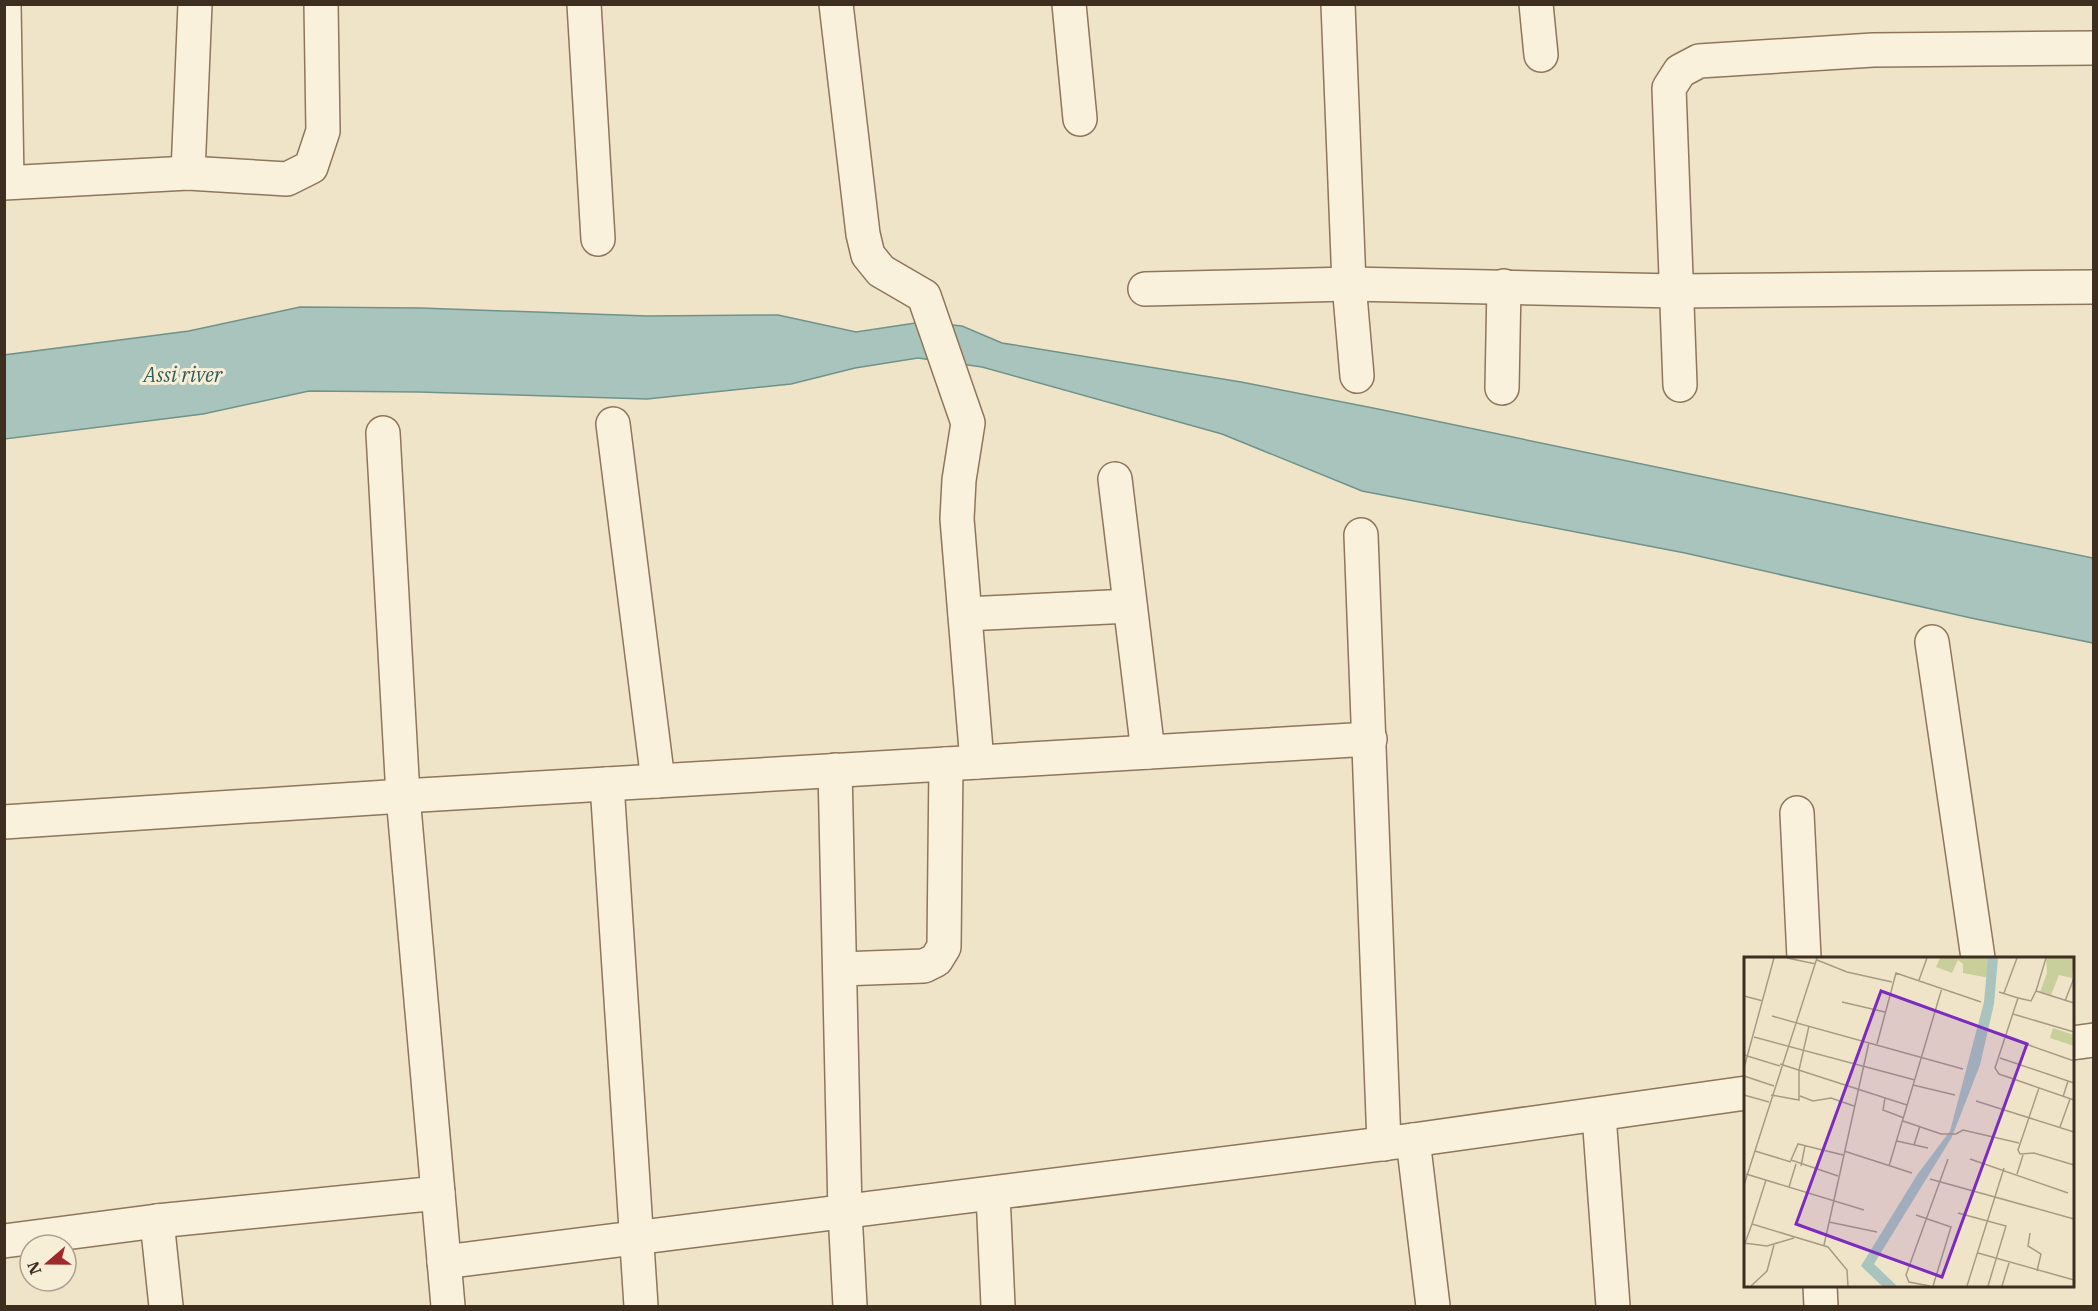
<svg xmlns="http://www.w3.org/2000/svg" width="2098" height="1311" font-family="'IBM Plex Serif',serif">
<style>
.water{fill:#a9c4bc;stroke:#6f938a;stroke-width:1.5}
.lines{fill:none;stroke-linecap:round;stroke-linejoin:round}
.minor-casing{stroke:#8d765c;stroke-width:36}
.minor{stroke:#faf1dc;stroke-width:33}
.labels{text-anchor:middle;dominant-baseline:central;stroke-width:6;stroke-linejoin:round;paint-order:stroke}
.water-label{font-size:20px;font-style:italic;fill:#2f5d5a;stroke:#f7eed8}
.inset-road{fill:none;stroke:#a89b85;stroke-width:1.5}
.view{fill:#7b2cbf;fill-opacity:0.15;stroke:#7b2cbf;stroke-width:3}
.inset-edge{fill:none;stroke:#3d2e20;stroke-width:3}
</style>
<rect width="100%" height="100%" fill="#f0e4c8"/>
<polygon class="water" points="300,307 421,308 647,316 778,315 856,332 922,322 962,326 1002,343 1241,382 1378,409 2093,558 2093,643 1971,618 1685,553 1362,491 1222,434 982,367 918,358 855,368 791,384 647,399 419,392 309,391 203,414 5,439 4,355 189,331"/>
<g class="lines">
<defs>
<g id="minor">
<polyline points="584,4 598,239"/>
<polyline points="836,4 863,234 868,255 881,271 924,296 968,423 959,480 957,519 977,762"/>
<polyline points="1069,4 1080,119"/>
<polyline points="1338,4 1349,284 1357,376"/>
<polyline points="1536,4 1541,55"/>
<polyline points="4,5 7,182"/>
<polyline points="188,173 195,4"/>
<polyline points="4,183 188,173 287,179 311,167 323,131 321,4"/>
<polyline points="1145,289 1349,284 1676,291 2094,287"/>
<polyline points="1680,385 1669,88 1680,71 1699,61 1873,50 2094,48"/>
<polyline points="1502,388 1504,286"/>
<polyline points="613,424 658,781"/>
<polyline points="383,433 403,796 448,1306"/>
<polyline points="1115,479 1148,752"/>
<polyline points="1361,535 1384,1144"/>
<polyline points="965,614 1130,606"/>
<polyline points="1932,642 1978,958"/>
<polyline points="835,770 845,1212 850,1306"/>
<polyline points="607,784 641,1306"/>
<polyline points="1797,813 1804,958"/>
<polyline points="4,822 403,796 1370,739"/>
<polyline points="840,969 924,966 936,960 944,947 946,764"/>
<polyline points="2072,1043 2094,1040"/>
<polyline points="1599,1115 1613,1306"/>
<polyline points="1413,1140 1433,1306"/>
<polyline points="993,1194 998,1306"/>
<polyline points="157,1221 166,1306"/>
<polyline points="4,1241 157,1221 438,1193"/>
<polyline points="444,1262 1413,1140 1746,1093"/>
<polyline points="1820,1286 1821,1306"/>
</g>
</defs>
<use href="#minor" class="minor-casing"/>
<use href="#minor" class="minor"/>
</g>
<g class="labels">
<g class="water-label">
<text x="183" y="374">Assi river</text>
</g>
</g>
<g transform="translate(1744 957)">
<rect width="330" height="330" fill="#f0e4c8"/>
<path d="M196,1H247L245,21L219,16V7L214,3L208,16L192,10ZM302,1H330L328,21L315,18L307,38L296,35L303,16ZM309,71L330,78V89L306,81Z" fill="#c9cf9b"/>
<path d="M244,1H254L250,47L236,108L208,180L130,307L153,329H138L117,309L173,218L206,174L240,45Z" fill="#a9c4bc"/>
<path class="inset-road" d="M43,1L72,7M73,3L103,15L148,25M175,23L183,1M292,34L302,1M255,35L274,41M260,36L273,1M0,39L19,44M321,44L330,21M98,45L141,55M330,46L292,34L287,44L274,41L251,111L255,117L330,143M269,57L330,75M28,59L219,112M10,80L171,123M262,80L330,104M133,87L152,16L237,45M0,98L36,109M256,101L324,124M36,107L163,148M0,111L30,1M0,119L30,129M169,128L211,138M295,131L274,193L276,197L290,196L330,208M0,138L25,145M27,138L55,143V113L65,69M56,139L69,144L87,141L110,149M319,140L324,124L330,126M141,141L139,153L160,161M232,144L330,175M159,164L197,177H212L219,173L275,186M316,170L326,142M153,184L184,191M170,188L176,169M11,194L47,205M100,194L168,216M226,202L324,236M57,209L61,189M145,209L198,31M2,217L120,253M273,217L279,198M94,219L47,203L54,187L99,198M186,222L330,262M22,223L8,267L84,290L103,313L104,329M0,228L73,1M45,230L52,207M214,256L262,269L244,329M172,258L207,270L189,329M85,265L133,275M286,276L284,289L297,297L293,314M0,286L23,289L50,281M80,288L125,85M0,289L8,267M234,296L330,323M7,329L23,314L30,288M186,329L165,325L162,318L204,202M223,329L260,211M258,329L265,306"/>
<path class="view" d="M137,34L283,87L198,320L52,267Z"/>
<rect width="330" height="330" class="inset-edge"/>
</g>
<rect width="2098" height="1311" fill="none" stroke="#3d2e20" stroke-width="12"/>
<g transform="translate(48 1263) rotate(250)"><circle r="28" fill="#f7eed8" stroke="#ada18e" stroke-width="1.5"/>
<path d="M0-4.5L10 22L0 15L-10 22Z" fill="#9e2a2b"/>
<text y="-9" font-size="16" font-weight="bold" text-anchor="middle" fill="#3d2e20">N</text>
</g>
</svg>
